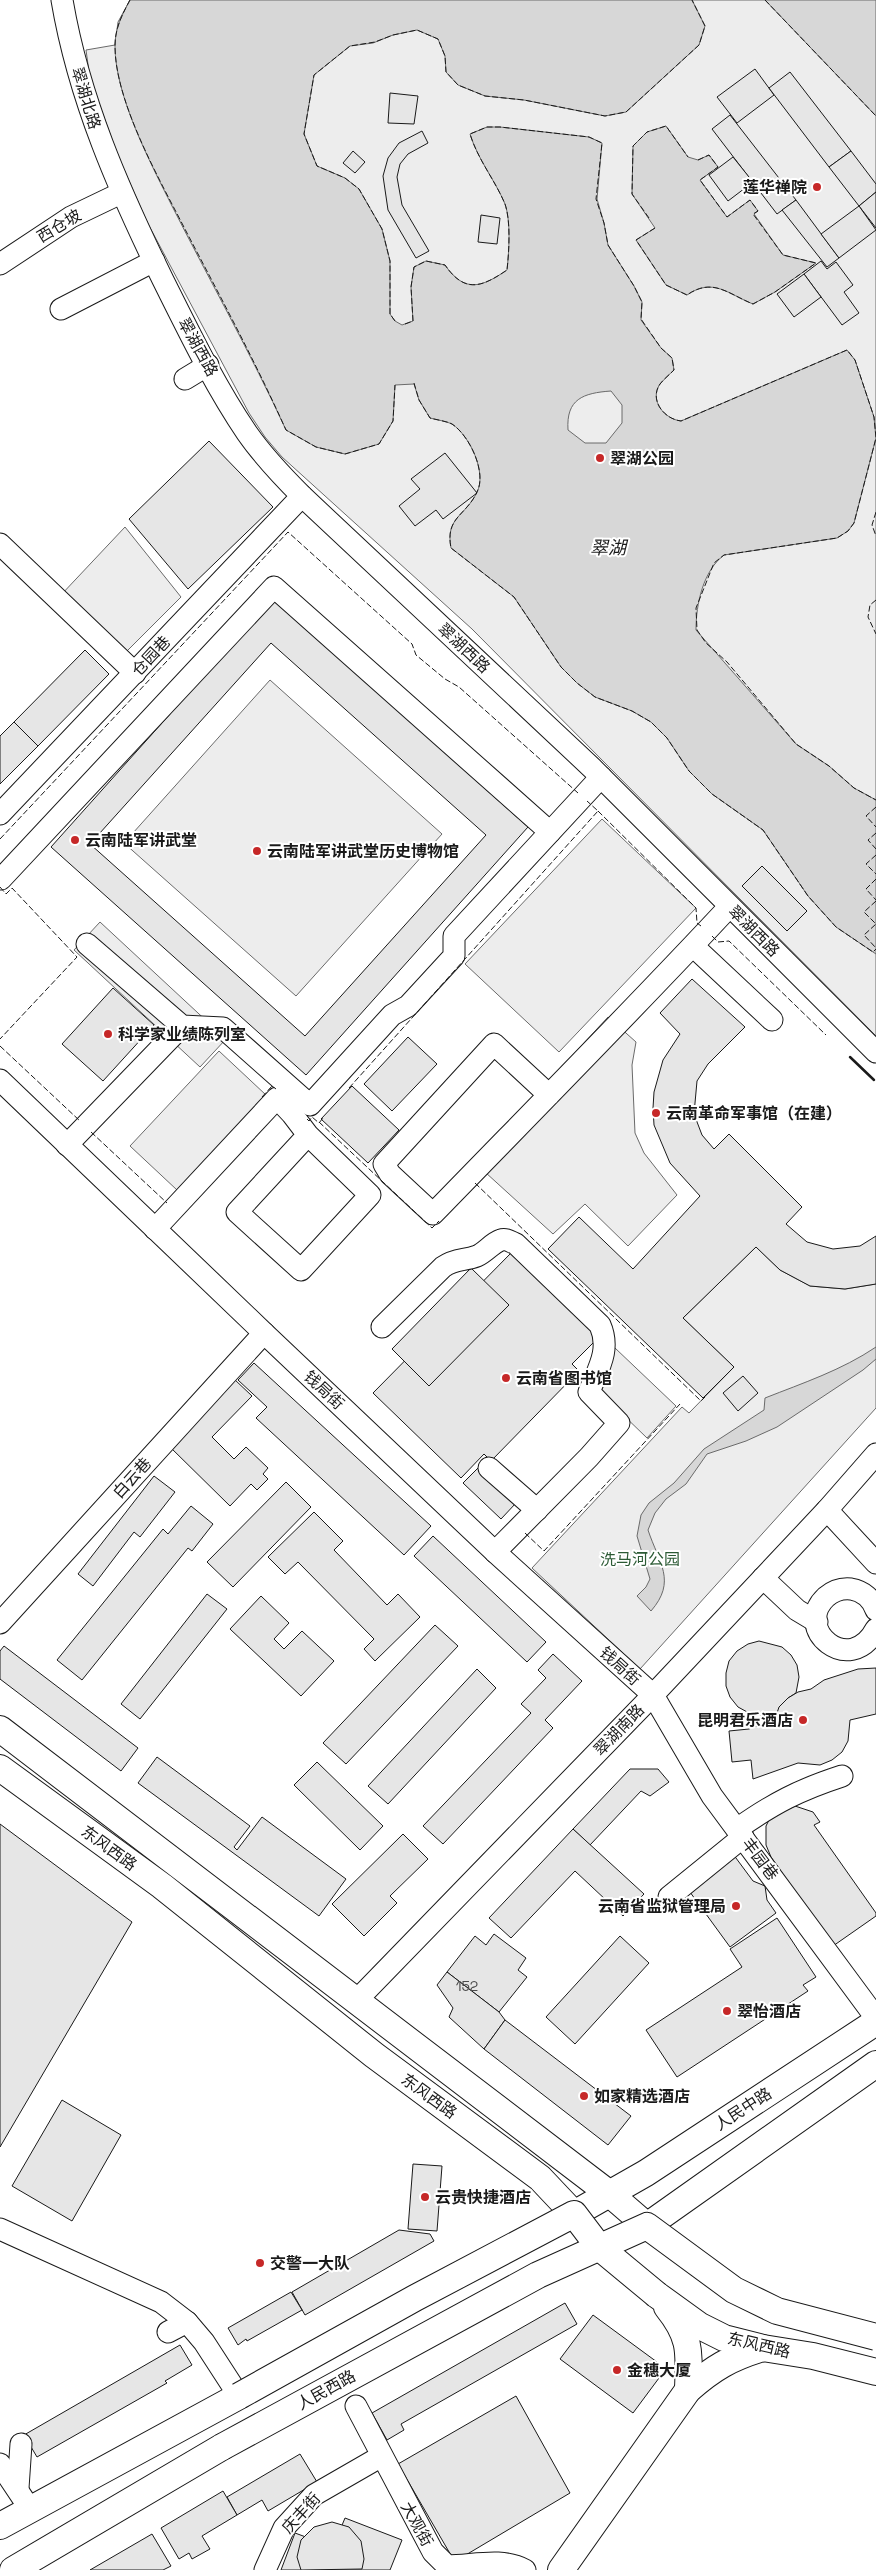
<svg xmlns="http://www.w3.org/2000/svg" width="876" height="2570" font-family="'Space Grotesk','Noto Sans SC',sans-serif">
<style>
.built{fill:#ededed;stroke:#6a6a6a}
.water{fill:#d7d7d7;stroke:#6a6a6a;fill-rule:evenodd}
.building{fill:#e6e6e6;stroke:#1a1a1a;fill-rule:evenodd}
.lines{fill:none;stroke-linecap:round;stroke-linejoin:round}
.minor-casing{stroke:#1a1a1a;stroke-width:23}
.major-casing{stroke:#1a1a1a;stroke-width:28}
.minor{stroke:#fff;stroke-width:21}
.major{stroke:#fff;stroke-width:26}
.major-bridge-casing{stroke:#1a1a1a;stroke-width:28;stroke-linecap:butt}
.major-bridge{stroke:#fff;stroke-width:26}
.fence{stroke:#1a1a1a;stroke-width:1;stroke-dasharray:6 2.5;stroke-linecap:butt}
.wall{stroke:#1a1a1a;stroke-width:2.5}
.poi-dot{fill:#c62828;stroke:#fff;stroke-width:2}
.labels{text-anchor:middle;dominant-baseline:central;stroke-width:4;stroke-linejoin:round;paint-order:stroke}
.number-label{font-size:14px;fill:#4d4d4d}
.street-label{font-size:16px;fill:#1a1a1a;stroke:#fff}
.poi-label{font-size:16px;font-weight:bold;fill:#1a1a1a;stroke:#fff;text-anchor:start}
.park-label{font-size:16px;fill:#2b5a34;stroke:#fff}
.water-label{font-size:18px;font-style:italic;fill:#1a1a1a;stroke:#fff}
</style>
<rect width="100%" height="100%" fill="#fff"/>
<g class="built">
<polygon points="130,0 876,0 876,1036 472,629 282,457 265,437 249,413 147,222 118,156 90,79 86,50 115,45 118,22"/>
<polygon points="125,527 181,597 123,655 60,596"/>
<polygon points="270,680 442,834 296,996 124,843"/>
<polygon points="602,819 696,908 559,1052 465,964"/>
<polygon points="100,922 226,1039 200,1067 74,950"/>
<polygon points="608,1017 636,1042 632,1065 635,1133 644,1153 677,1195 628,1246 585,1204 553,1234 474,1162"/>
<polygon points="219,1051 266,1095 177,1190 130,1146"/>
<polygon points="756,1247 780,1270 810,1286 845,1289 876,1284 876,1408 640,1669 532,1568 682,1407 689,1413 734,1367 683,1318"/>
<polygon points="615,1348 676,1406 647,1438 586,1379"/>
</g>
<g class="water">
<path d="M130,0H692L705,26L699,45L626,112L605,116L524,100L485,96L458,85L446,72L445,56L438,39L417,30L393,35L373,43L350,46L314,75L304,134L317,166L345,178L359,189L382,229L390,261V314L395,321L402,325L413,321L411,287L414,267L426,261L445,265C465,294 482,287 507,270C509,252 511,221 505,204C495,180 478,160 470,134L487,127H500L589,137L602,143L597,199L604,223L608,245L634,286L642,302L641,320L661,348L672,358L674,370C670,374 664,379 660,384C649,400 664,419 681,421L847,350L855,360L874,417L876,438L854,523L848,531L837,538L724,555C703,571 696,604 696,630L796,744L829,766L854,788L876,800V954L836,927L808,896L763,830L712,794L689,771L667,738L651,722L632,711L595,697L577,683L561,667L514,597L451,548C445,517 466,516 477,492C487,473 470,436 452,424C446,421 437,420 430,418L419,400L414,384L395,385L393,421L379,444L345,454L316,447L286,430C251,354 210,281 172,206C150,162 115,96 115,46C115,28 122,15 130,0ZM611,391L622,405V423L606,443H585L568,430C566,399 583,393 611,391Z"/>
<polygon points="765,0 876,0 876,116"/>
<path d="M666,126L688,157L698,160L709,155L718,167L700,180L727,217L750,200L758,211L754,214L783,255L816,263L775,292L753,304C728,294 713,277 687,295L666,285L636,240L655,228L632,194L633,146L647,132Z"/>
<path d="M876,1347V1359L863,1370L777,1427L746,1441L707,1454L686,1484L666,1499L655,1513L648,1530C659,1563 677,1581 651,1611L637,1596L646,1587L650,1579L637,1536L641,1515L649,1503L674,1483L704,1449L764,1410L765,1398C803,1383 842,1370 876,1347Z"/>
</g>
<g class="building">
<polygon points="755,69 774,95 737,123 717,97"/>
<polygon points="790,72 851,151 829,167 769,88"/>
<polygon points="390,93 418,96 414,124 388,123"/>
<polygon points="730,115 796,200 777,214 712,129"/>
<polygon points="422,131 428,143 408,154 400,164 397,177 402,205 429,251 416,258 388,210 383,176 388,158 399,143"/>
<polygon points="353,151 365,162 355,173 343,163"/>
<polygon points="851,151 876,184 876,192 859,206 829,167"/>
<polygon points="733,157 753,182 728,201 709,175"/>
<polygon points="876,192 876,228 859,206"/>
<polygon points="796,200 839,258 827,267 782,210"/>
<polygon points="859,206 876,230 839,258 821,234"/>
<polygon points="481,215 500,218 497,244 478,242"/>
<polygon points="821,261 827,269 836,262 853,285 844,292 859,313 842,325 804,274"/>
<polygon points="804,274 821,297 794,317 777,294"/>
<polygon points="209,441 273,507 188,589 129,519"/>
<polygon points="445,453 477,493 443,519 436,510 415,526 399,506 420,489 411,479"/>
<path d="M273,599L528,827L306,1075L51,847ZM271,643L486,835L305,1036L90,844Z"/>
<polygon points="85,650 109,674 38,746 14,722"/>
<polygon points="14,722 38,746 0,784 0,736"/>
<polygon points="762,866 807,911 787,931 742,886"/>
<polygon points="692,979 745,1027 708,1064 697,1081 694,1114 702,1135 714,1149 729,1134 802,1207 786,1224 807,1242 833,1249 860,1246 876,1236 876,1284 845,1289 810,1286 780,1270 756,1247 683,1318 734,1367 703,1398 548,1249 579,1217 633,1269 700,1196 670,1163 654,1125 653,1108 654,1092 663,1060 680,1034 660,1013"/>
<polygon points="113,988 154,1025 103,1081 62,1044"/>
<polygon points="408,1037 437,1064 392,1111 364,1084"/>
<polygon points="352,1086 399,1130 368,1163 321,1119"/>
<polygon points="512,1252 599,1337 572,1364 579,1371 491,1461 484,1454 461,1478 373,1393"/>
<polygon points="471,1268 509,1305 429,1386 392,1349"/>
<polygon points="254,1363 431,1526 404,1555 256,1418 267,1407 238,1380"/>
<polygon points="743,1376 758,1393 738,1411 723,1393"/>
<polygon points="233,1378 252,1396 212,1437 234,1459 246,1447 268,1468 263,1474 268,1479 257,1490 251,1484 230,1506 168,1445"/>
<polygon points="479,1467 516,1503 501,1519 463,1483"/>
<polygon points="154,1476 175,1492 140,1537 134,1532 93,1586 78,1574"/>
<polygon points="286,1482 311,1507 233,1587 207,1562"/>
<polygon points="191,1506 213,1524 192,1551 188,1548 82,1680 57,1660 163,1529 168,1534"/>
<polygon points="314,1512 343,1541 334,1550 387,1605 398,1594 420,1617 375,1661 364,1649 374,1639 298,1562 285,1574 268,1557"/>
<polygon points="433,1536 546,1642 527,1662 414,1556"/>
<polygon points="207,1594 227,1609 140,1719 121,1704"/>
<polygon points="261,1596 289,1623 274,1639 284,1649 302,1631 334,1661 301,1696 230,1629"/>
<polygon points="435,1625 458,1646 346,1764 323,1743"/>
<polygon points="759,1641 782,1647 791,1655 797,1665 799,1677 796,1693 788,1698 778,1712 762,1715 749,1713 738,1707 730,1697 726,1686 726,1673 729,1661 737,1651 748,1644"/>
<polygon points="4,1646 138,1748 121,1771 0,1679 0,1651"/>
<polygon points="553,1654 582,1681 545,1720 553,1728 443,1844 423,1826 531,1713 521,1704 546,1678 538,1670"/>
<polygon points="876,1668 876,1714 850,1720 848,1741 842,1752 832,1760 820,1765 798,1763 753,1779 751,1760 732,1762 729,1731 749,1729 775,1719 779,1707 788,1698 798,1692 811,1689 824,1680 858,1669"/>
<polygon points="477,1669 496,1688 388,1804 368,1786"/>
<polygon points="157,1757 250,1826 234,1847 237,1850 262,1817 346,1879 319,1916 138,1783"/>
<polygon points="317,1762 383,1826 360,1850 294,1785"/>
<polygon points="630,1769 658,1769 669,1782 650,1796 641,1791 590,1845 573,1829"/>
<polygon points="795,1806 813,1812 820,1822 814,1825 876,1913 876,1916 833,1946 771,1857 766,1845 766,1826 770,1818"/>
<polygon points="0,1824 132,1922 0,2147"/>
<polygon points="573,1829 644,1894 623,1916 575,1871 511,1938 489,1918"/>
<polygon points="403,1834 428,1859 390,1896 397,1903 364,1936 332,1904"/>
<polygon points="733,1854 753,1881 765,1886 767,1900 776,1913 730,1947 687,1888"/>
<polygon points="777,1918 816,1977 803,1985 808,1991 677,2077 646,2030 742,1967 730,1949"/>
<polygon points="494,1934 526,1958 518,1970 527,1977 499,2012 447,1972 475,1936 486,1945"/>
<polygon points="620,1936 649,1963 575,2044 546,2017"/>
<polygon points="447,1972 499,2012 505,2020 484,2049 449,2017 453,2008 437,1985"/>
<polygon points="505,2020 631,2116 608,2145 484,2049"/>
<polygon points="62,2100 121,2135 72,2221 12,2186"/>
<polygon points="413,2164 442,2166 437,2231 408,2229"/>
<polygon points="399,2230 430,2234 434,2241 305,2315 292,2292"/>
<polygon points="291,2292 302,2310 247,2341 246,2339 238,2345 228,2328"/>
<polygon points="565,2303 577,2324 401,2424 404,2430 387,2440 372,2413"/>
<polygon points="593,2315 657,2362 659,2378 633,2413 560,2359"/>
<polygon points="180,2345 192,2365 165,2381 167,2383 37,2457 24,2435"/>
<polygon points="516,2396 570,2493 459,2559 452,2557 398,2464"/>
<polygon points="300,2454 317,2482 268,2511 262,2500 237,2515 227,2497"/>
<polygon points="223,2491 237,2515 202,2536 210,2549 192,2559 189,2553 179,2559 161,2528"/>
<polygon points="345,2518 402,2540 390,2570 281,2570 295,2533 333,2547"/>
<polygon points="332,2522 349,2527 361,2541 364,2559 362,2569 301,2570 297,2557 301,2540 314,2527"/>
<polygon points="152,2534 171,2566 163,2570 90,2570"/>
</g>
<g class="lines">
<defs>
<g id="minor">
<path d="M62,0C79,100 119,190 163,280C189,332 215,386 247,433C263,456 282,476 302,496L592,768L876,1052"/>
<polyline points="0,264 71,217 121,193"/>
<polyline points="61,309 154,261"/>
<polyline points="185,379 208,365"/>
<polyline points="0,544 135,673"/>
<polyline points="0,814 302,496"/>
<polyline points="1,879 274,587 550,832"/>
<polyline points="87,944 182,1026 223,1028 310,1105 392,1015 408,1006 454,956 454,936 601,777"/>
<polyline points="693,946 772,1020"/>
<polyline points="0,1080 264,1333 495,1552 653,1695 712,1796 876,2018"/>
<path d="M549,1095L494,1044L384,1164L390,1174L433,1214C532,1112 632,1011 729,907"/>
<polyline points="67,1145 182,1026"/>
<polyline points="155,1229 277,1098 292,1114 308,1135 370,1195 301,1270 237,1212 308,1135"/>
<path d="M382,1327L443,1267C456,1258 464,1261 477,1256C486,1252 492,1243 501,1240C506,1238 511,1242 516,1244L600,1325C611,1350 598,1369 589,1392L619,1423L589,1457L495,1552"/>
<polyline points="489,1468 537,1510"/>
<polyline points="827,1510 876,1563"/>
<polyline points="763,1578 797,1610 817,1622"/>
<path d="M876,1610C872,1599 863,1591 851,1589C842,1588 833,1591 826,1597C792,1629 850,1678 876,1629"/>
<polyline points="0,1623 264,1333"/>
<path d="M737,1829C774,1803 799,1790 842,1776"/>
<polyline points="669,1897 743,1837"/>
<polyline points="356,2001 653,1695 827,1510 876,1454"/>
<polyline points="0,2229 161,2302 187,2322 204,2342 239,2396"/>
<polyline points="168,2332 187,2322"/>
<path d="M356,2406L433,2552L447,2566C473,2566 501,2557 525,2570"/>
<polyline points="0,2464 30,2509"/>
<polyline points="18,2488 21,2444"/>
<polyline points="265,2570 284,2528 314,2495 380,2457"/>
</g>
<g id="major">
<polyline points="0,1729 611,2195 647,2226 876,2064"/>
<polyline points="0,1768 162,1886 374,2055 540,2178 574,2214 646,2173 876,2022"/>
<polyline points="657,2295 700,2326 724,2338 763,2348 813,2356 876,2372"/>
<path d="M667,2307C692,2338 689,2353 688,2390"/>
<polyline points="0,2526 239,2396"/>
<polyline points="13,2570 222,2447"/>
<path d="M561,2570L688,2390C713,2368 730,2358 763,2348"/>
</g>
</defs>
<use href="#minor" class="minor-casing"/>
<use href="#major" class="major-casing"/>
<use href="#minor" class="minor"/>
<use href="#major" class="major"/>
<defs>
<g id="major-bridge">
<polyline points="239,2396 415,2298 574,2214 599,2247 657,2295"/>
<polyline points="222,2447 538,2275 647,2226 734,2290 777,2311 876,2337"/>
</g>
</defs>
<use href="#major-bridge" class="major-bridge-casing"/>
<use href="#major-bridge" class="major-bridge"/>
<g class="fence">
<path d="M130,0C122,15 115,28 115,46C115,103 161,182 187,233C221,298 256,363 286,430L316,447L345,454L379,444L393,421L395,385"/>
<polyline points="765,0 876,116"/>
<polyline points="698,160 709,155 718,167 700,180 727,217 750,200 758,211 753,214 783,255 816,263"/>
<polyline points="649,218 632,194 633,146 647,132 666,126 688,157"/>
<path d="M655,228L636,240L666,285L687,295C713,277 728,294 753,304L775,292L816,263"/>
<polyline points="395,321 390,314 390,261 382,229 359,189 345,178 317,166 304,134 314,75 350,46 375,42 393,35 417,30 438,39 445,56 446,72 458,85 485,96 524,100 605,116 626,112 699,45 705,26 692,0"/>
<path d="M405,324L413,321L411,287L414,267L426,261L445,265C465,294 482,287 507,270C509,252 511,221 505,204C495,180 478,160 470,134L487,127H500L589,137L602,143L596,199L604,223L608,245L634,286L642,302L641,319L661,348L672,358L674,370C670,374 664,379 660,384C649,400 664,419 681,421L847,350L855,360L874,417L876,438L854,523L848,531L837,538L724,555L714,563L696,608L697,630L706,643L727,662L796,744L829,766L854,788L876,800"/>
<path d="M414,383L419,400L430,418C437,420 446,421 452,424C470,436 487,473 477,492C466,516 445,517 451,548L514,597L561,667L577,683L595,697L632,711L651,722L667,738L689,771L712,794L763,830L808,896L836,927L873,952L876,949"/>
<polyline points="876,512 872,525 876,536"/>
<polyline points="876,600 870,605 868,617 876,634"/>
<polyline points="876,807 866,816 876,827"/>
<polyline points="598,811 696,908 697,923 701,926"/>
<polyline points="876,833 868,840 876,849"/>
<polyline points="0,839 288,532 412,644 416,655 445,679 459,687 578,793"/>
<polyline points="876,855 866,864 876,874"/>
<polyline points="876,879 866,889 876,900"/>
<polyline points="0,887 6,894 12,888 77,957 0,1039"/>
<polyline points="876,901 864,912 876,924 864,935 876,948"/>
<polyline points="712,936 718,942 729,941 826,1035"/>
<polyline points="0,1046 80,1121"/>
<polyline points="349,1088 598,811 587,801"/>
<polyline points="262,1097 272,1086 276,1089"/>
<polyline points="307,1119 309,1121 312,1117 319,1123 323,1118"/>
<polyline points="319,1122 432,1228 439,1221"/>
<polyline points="91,1132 167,1203"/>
<polyline points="475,1183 701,1401 705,1397"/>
<polyline points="525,1533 544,1551 680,1404"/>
</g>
<polyline class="wall" points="850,1057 874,1080"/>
</g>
<g class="poi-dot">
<circle cx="817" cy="187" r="5"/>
<circle cx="600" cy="458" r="5"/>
<circle cx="75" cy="840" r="5"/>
<circle cx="257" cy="851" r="5"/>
<circle cx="108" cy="1034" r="5"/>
<circle cx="656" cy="1113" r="5"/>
<circle cx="506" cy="1378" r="5"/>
<circle cx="803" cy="1720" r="5"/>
<circle cx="736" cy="1906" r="5"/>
<circle cx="727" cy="2011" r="5"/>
<circle cx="584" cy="2096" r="5"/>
<circle cx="425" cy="2197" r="5"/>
<circle cx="260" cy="2263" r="5"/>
<circle cx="617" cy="2370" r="5"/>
</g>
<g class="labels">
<g class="number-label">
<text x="467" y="1986">152</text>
</g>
<g class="street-label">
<text transform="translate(86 98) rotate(73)">翠湖北路</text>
<text transform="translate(59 226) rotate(-31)">西仓坡</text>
<text transform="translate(198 347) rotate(61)">翠湖西路</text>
<text transform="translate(464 648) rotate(43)">翠湖西路</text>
<text transform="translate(151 656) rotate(-47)">仓园巷</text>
<text transform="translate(754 931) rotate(45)">翠湖西路</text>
<text transform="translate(324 1390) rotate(43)">钱局街</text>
<text transform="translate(132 1478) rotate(-48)">白云巷</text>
<text transform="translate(620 1666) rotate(42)">钱局街</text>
<text transform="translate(619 1730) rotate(-46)">翠湖南路</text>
<text transform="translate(109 1848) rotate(36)">东风西路</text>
<text transform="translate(760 1859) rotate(53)">丰园巷</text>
<text transform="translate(429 2096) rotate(36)">东风西路</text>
<text transform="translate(743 2109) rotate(-33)">人民中路</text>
<text transform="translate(759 2345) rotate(13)">东风西路</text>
<text transform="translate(326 2390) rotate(-29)">人民西路</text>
<text transform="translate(301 2513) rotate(-48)">庆丰街</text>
<text transform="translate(417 2524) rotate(61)">大观街</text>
</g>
<g class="poi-label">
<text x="807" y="187" text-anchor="end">莲华禅院</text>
<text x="610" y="458">翠湖公园</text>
<text x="85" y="840">云南陆军讲武堂</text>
<text x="267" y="851">云南陆军讲武堂历史博物馆</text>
<text x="118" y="1034">科学家业绩陈列室</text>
<text x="666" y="1113">云南革命军事馆（在建）</text>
<text x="516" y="1378">云南省图书馆</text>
<text x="793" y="1720" text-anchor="end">昆明君乐酒店</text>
<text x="726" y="1906" text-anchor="end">云南省监狱管理局</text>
<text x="737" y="2011">翠怡酒店</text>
<text x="594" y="2096">如家精选酒店</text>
<text x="435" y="2197">云贵快捷酒店</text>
<text x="270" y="2263">交警一大队</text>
<text x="627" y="2370">金穗大厦</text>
</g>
<g class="park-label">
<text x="640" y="1559">洗马河公园</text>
</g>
<g class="water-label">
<text x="608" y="547">翠湖</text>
</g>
</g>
</svg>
